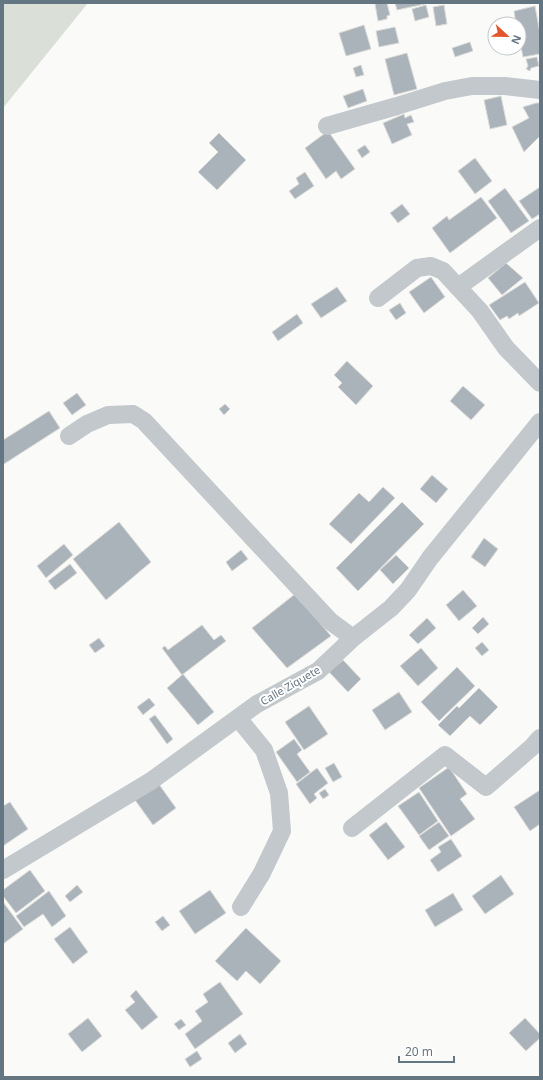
<svg xmlns="http://www.w3.org/2000/svg" width="543" height="1080" font-family="'Noto Sans',sans-serif">
<style>
.green{fill:#dadfd7}
.building{fill:#aab3b9;stroke:#dcdcda}
.lines{fill:none;stroke-linecap:round;stroke-linejoin:round}
.minor{stroke:#c3c8cc;stroke-width:18}
.labels{text-anchor:middle;dominant-baseline:central;stroke-width:4;stroke-linejoin:round;paint-order:stroke}
.street-label{font-size:11px;fill:#657683;stroke:#fff}
</style>
<rect width="100%" height="100%" fill="#fafaf8"/>
<polygon class="green" points="3,3 88,3 3,108"/>
<g class="building">
<polygon points="381,3 387,3 390,15 387,16 387,19 378,21 375,4"/>
<polygon points="395,3 425,3 425,4 397,10"/>
<polygon points="426,5 429,17 415,21 412,9"/>
<polygon points="444,5 447,24 436,26 433,7"/>
<polygon points="535,6 540,33 540,54 523,57 519,37 519,24 516,24 514,11"/>
<polygon points="364,25 371,49 346,56 339,33"/>
<polygon points="395,27 399,43 379,47 376,31"/>
<polygon points="470,42 473,51 455,57 452,48"/>
<polygon points="407,53 417,89 394,95 385,59"/>
<polygon points="537,57 539,66 531,68 530,71 526,69 528,66 526,59"/>
<polygon points="361,65 364,75 356,77 353,68"/>
<polygon points="363,89 367,101 348,108 343,96"/>
<polygon points="501,96 507,125 490,129 484,100"/>
<polygon points="536,103 540,103 540,136 524,152 512,127 529,118 523,107"/>
<polygon points="404,114 405,118 411,115 414,122 407,124 412,135 392,144 383,123"/>
<polygon points="328,131 355,169 341,179 336,171 326,179 305,148"/>
<polygon points="219,133 246,160 217,190 198,172 218,152 209,143"/>
<polygon points="365,145 370,152 362,158 357,150"/>
<polygon points="475,158 492,181 475,194 458,171"/>
<polygon points="305,172 314,186 295,199 289,191 299,184 296,178"/>
<polygon points="540,187 540,214 532,219 519,201"/>
<polygon points="505,188 529,221 511,233 488,201"/>
<polygon points="481,197 497,218 450,253 432,228 447,216 449,220"/>
<polygon points="402,204 410,214 398,223 390,213"/>
<polygon points="506,263 523,278 502,295 488,278"/>
<polygon points="431,277 445,297 424,313 409,292"/>
<polygon points="525,282 539,303 519,316 518,313 509,319 507,316 500,320 489,305"/>
<polygon points="337,287 347,301 321,318 311,304"/>
<polygon points="400,303 406,313 396,320 389,310"/>
<polygon points="297,314 303,323 278,341 272,332"/>
<polygon points="347,361 373,386 356,405 338,387 342,383 334,375"/>
<polygon points="463,386 485,405 471,420 450,401"/>
<polygon points="77,393 86,405 72,415 63,403"/>
<polygon points="225,404 230,409 224,415 219,409"/>
<polygon points="49,411 60,428 4,464 3,462 3,440"/>
<polygon points="432,475 448,489 436,503 420,489"/>
<polygon points="383,487 395,498 351,544 329,524 359,493 369,502"/>
<polygon points="402,502 424,524 358,591 336,568"/>
<polygon points="119,522 151,562 106,600 73,559"/>
<polygon points="484,538 498,549 485,567 471,557"/>
<polygon points="64,544 73,555 46,578 37,566"/>
<polygon points="241,550 248,559 232,571 226,562"/>
<polygon points="396,555 409,568 393,584 380,570"/>
<polygon points="70,564 77,573 55,590 48,581"/>
<polygon points="463,590 477,606 459,621 446,605"/>
<polygon points="295,594 331,636 287,668 252,628"/>
<polygon points="483,617 489,624 478,634 472,628"/>
<polygon points="427,618 436,628 418,644 409,635"/>
<polygon points="202,625 214,640 221,635 226,641 182,675 162,648 165,646 168,650"/>
<polygon points="99,638 105,646 95,653 89,645"/>
<polygon points="482,642 489,650 482,656 475,648"/>
<polygon points="421,648 438,668 418,686 400,666"/>
<polygon points="343,660 361,679 348,692 329,672"/>
<polygon points="457,667 475,686 439,721 421,702"/>
<polygon points="183,674 214,712 198,725 167,688"/>
<polygon points="479,688 498,707 480,725 470,716 450,736 438,725 457,706 459,708"/>
<polygon points="399,692 412,712 385,730 372,710"/>
<polygon points="149,698 155,705 143,715 137,707"/>
<polygon points="309,706 328,734 304,750 285,722"/>
<polygon points="155,715 173,739 167,744 149,719"/>
<polygon points="294,739 302,750 297,754 310,772 297,782 276,752"/>
<polygon points="334,763 342,777 333,782 325,768"/>
<polygon points="449,767 467,794 460,799 475,819 451,836 419,788"/>
<polygon points="317,768 328,783 314,794 317,798 310,804 296,784"/>
<polygon points="158,783 176,808 153,825 135,800"/>
<polygon points="325,789 329,795 323,799 319,793"/>
<polygon points="540,790 540,824 530,831 514,807"/>
<polygon points="419,792 438,821 419,835 398,806"/>
<polygon points="10,802 28,829 3,846 3,806"/>
<polygon points="386,822 405,847 388,860 369,835"/>
<polygon points="439,822 449,836 429,850 419,836"/>
<polygon points="451,839 462,856 438,872 430,860 441,852 438,847"/>
<polygon points="30,870 45,891 16,913 3,896 3,890"/>
<polygon points="501,875 514,894 485,914 472,896"/>
<polygon points="77,885 83,892 70,902 65,896"/>
<polygon points="210,890 226,913 195,934 179,911"/>
<polygon points="49,891 66,916 52,927 43,914 24,927 16,916"/>
<polygon points="453,893 463,910 435,927 425,910"/>
<polygon points="3,902 23,929 3,944"/>
<polygon points="163,916 170,925 162,931 155,922"/>
<polygon points="70,927 88,952 73,964 54,939"/>
<polygon points="246,928 281,961 260,984 246,971 237,981 215,961"/>
<polygon points="220,982 243,1014 195,1049 185,1034 202,1021 195,1011 208,1002 203,994"/>
<polygon points="136,990 158,1017 142,1030 125,1010 135,1002 130,996"/>
<polygon points="88,1018 102,1036 82,1052 68,1034"/>
<polygon points="525,1018 540,1034 540,1038 526,1051 509,1033"/>
<polygon points="181,1019 186,1025 179,1030 174,1024"/>
<polygon points="240,1034 247,1044 235,1053 228,1043"/>
<polygon points="197,1051 202,1059 190,1067 185,1059"/>
</g>
<g class="lines">
<g class="minor">
<polyline points="327,126 397,106 445,91 472,86 505,86 540,90"/>
<polyline points="458,287 540,228"/>
<polyline points="378,298 417,268 431,266 443,271 480,311 506,348 540,383"/>
<polyline points="69,436 87,424 108,415 133,414 144,421 330,621 353,638"/>
<polyline points="238,718 264,750 279,793 282,831 262,873 241,907"/>
<polyline points="352,828 445,755 486,787 532,747 540,738"/>
<polyline points="3,870 151,781 257,704 318,671 353,638 391,608 408,590 430,558 540,422"/>
</g>
</g>
<g class="labels">
<g class="street-label">
<text transform="translate(290 685) rotate(-30)">Calle Ziquete</text>
</g>
</g>
<rect width="543" height="1080" fill="none" stroke="#657683" stroke-width="8"/>
<g transform="translate(507 36) rotate(112)"><circle r="19" fill="#ffffff" stroke="#c1c8cd"/>
<path d="M0-3L7 15L0 10L-7 15Z" fill="#e4572e"/>
<text y="-6" font-size="11" font-weight="bold" text-anchor="middle" fill="#657683">N</text>
</g>
<path d="M399 1056v6h55v-6" fill="none" stroke="#657683" stroke-width="2"/>
<text x="405" y="1056" font-size="12" fill="#657683" stroke="#ffffff" stroke-width="3" paint-order="stroke">20 m</text>
</svg>
